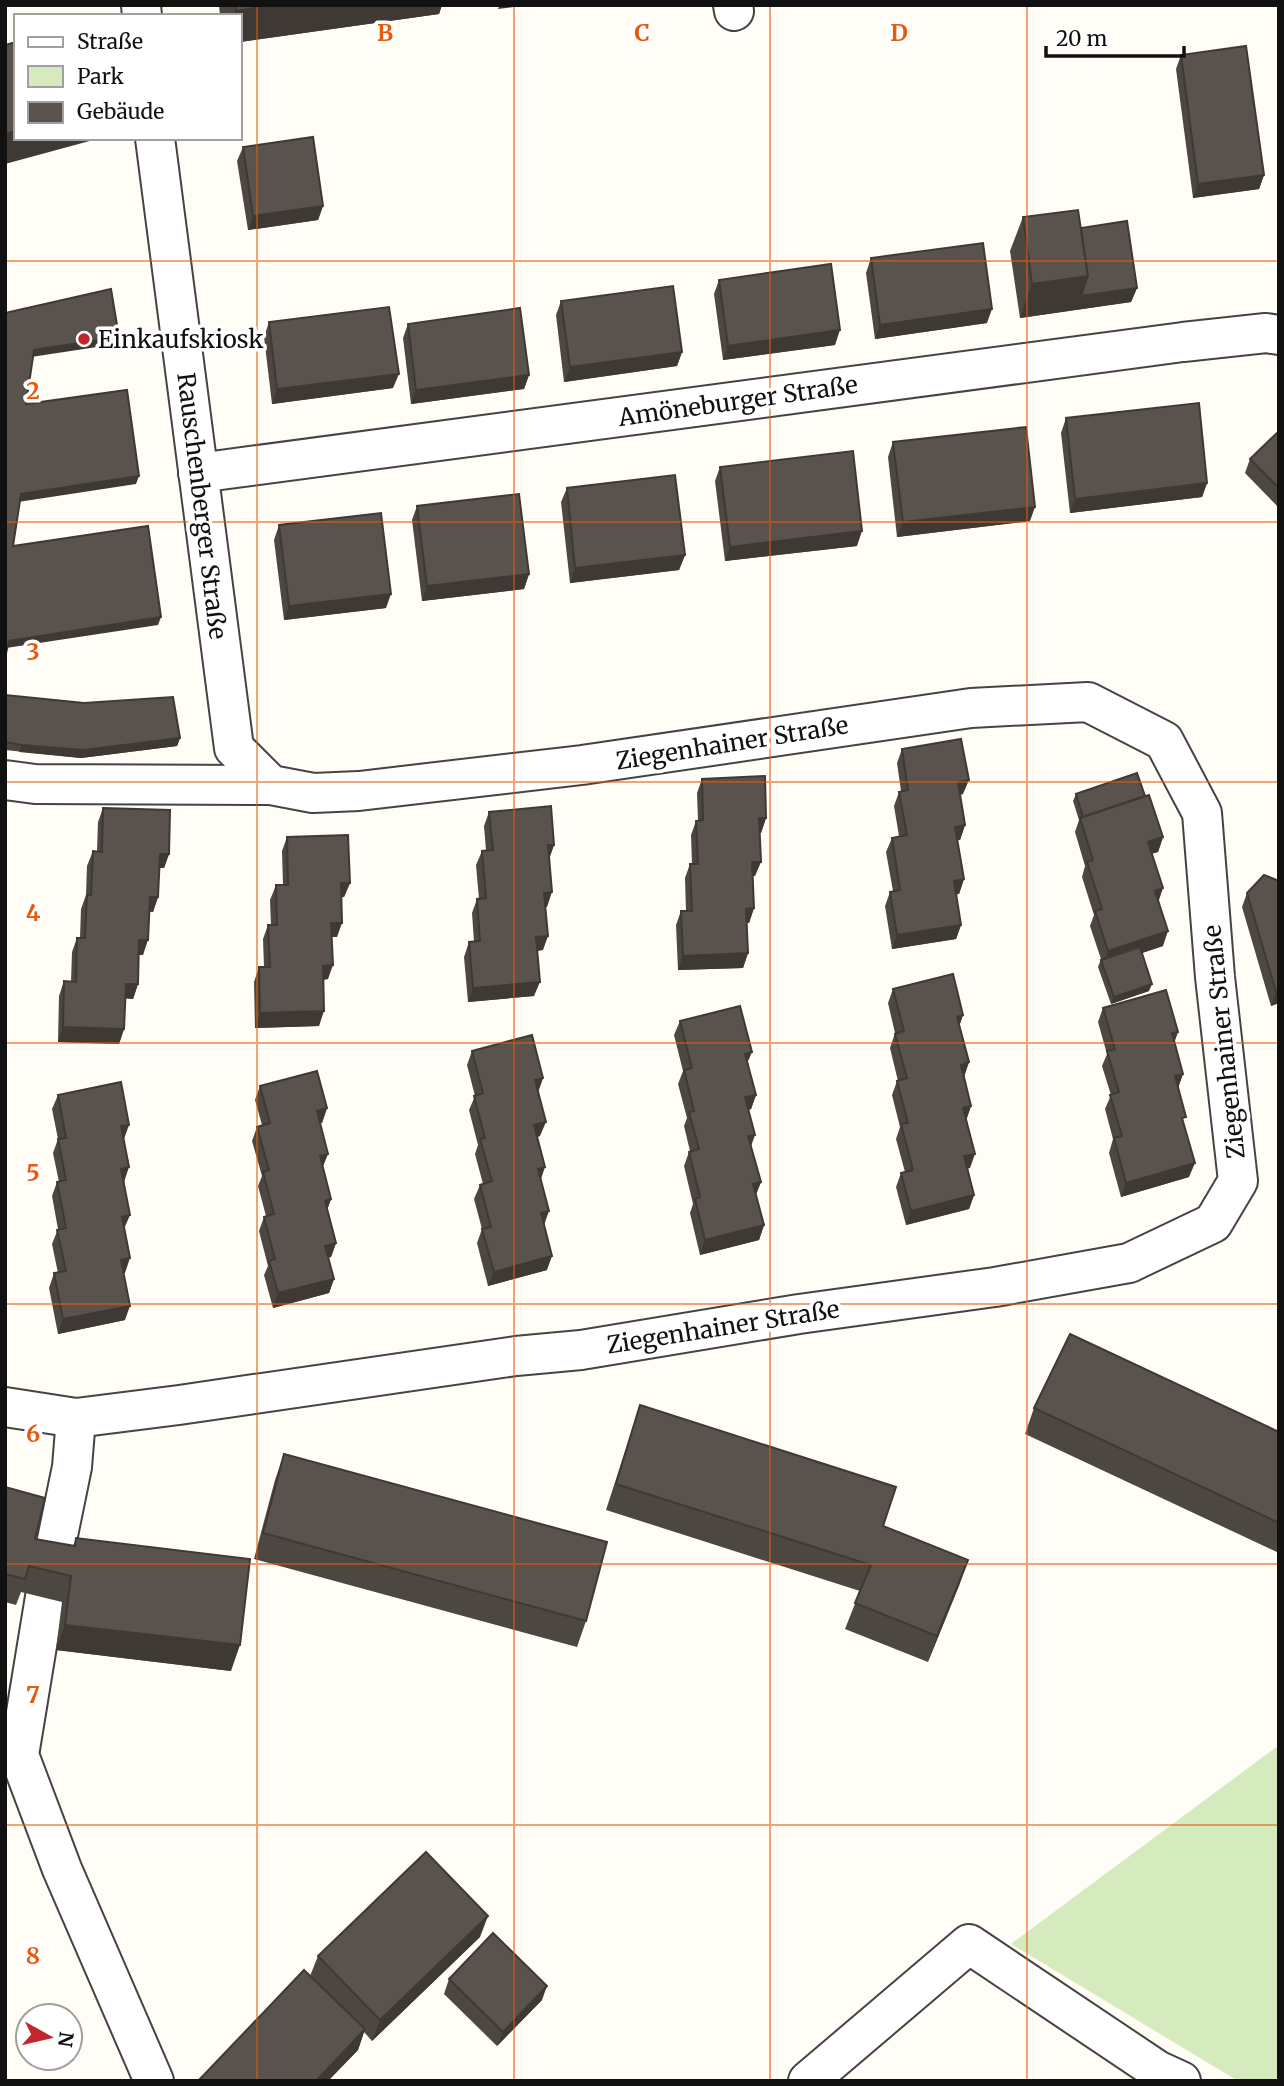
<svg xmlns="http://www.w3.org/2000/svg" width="1284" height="2086" font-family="Merriweather,serif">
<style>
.green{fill:#d5ebbd}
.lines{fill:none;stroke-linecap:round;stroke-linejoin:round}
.minor-casing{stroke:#444;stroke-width:42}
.minor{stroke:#fff;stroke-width:38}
.wall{fill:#4d4742}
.shaded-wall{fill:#3f3936}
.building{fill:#5a524d;stroke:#3f3936;stroke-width:2}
.grid{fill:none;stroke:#e8590c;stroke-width:2;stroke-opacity:0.55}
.poi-dot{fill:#c4262e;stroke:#fff;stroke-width:2.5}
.labels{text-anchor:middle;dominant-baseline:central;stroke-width:7;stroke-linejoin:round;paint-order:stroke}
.poi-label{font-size:24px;fill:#111;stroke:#fff;text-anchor:start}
.street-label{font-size:24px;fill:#111;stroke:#fff}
.grid-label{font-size:23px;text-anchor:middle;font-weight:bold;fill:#e8590c;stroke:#fff;stroke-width:7;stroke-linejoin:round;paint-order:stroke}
</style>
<rect width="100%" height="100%" fill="#fffdf5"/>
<polygon class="green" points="1279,1745 1279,2081 1238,2081 1011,1944"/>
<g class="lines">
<defs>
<g id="minor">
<polyline points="141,5 142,16"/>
<polyline points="733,5 734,11"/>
<polyline points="198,473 1183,342 1266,333 1279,335"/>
<polyline points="5,780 35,784 271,785"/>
<polyline points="5,1407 76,1418 179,1405 516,1356 581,1350 799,1314 995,1287 1129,1263 1213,1223 1238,1181 1215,977 1202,813 1164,741 1088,702 971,708 582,765 359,791 313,793 271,785 234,748 155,138"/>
<polyline points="51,1569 72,1467 76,1418"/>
<polyline points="45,1597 19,1755 62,1869 154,2081"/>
<polyline points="808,2081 969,1944 1157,2070 1181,2081"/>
</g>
</defs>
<use href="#minor" class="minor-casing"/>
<use href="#minor" class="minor"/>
</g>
<g class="wall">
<polygon points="219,5 442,5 439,14 240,42 240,16 220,16"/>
<polygon points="1181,55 1264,175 1259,189 1193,198 1176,69"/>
<polygon points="243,147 323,206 318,220 248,230 237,161"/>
<polygon points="1023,217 1081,228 1137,288 1131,302 1020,318 1010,251"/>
<polygon points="871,258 987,323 875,339 866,273"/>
<polygon points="719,280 835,345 723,360 714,294"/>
<polygon points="561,301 682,352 677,366 564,382 556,315"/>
<polygon points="269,322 393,388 272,404 264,337"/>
<polygon points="408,324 529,375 524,389 411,404 403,338"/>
<polygon points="1066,418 1207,483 1202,497 1070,513 1061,433"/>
<polygon points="1279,431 1279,508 1245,473 1250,459"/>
<polygon points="893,442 1030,521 897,537 888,457"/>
<polygon points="720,467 857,546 725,561 715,481"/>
<polygon points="567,488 685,555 679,570 570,583 561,502"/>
<polygon points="417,506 529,574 524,589 422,601 412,520"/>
<polygon points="279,525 386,608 284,620 274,540"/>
<polygon points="5,695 180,738 177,746 81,758 5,750"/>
<polygon points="902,749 963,794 960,795 965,825 960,840 957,840 964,879 959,894 956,894 961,925 956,939 892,949 885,906 890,892 893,891 886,852 892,838 899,836 894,806 899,792 901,791 897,763"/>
<polygon points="702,779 766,818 761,833 760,833 755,876 753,876 754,908 749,923 747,923 748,953 743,968 678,970 676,925 681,911 686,911 685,878 690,864 692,864 691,835 696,821 698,821 697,793"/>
<polygon points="1076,794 1145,796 1163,837 1158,852 1151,854 1163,946 1142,953 1149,991 1111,1004 1098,967 1101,959 1090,926 1094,915 1082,877 1085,866 1075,832 1079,820 1073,801"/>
<polygon points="103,808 169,854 164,868 159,868 158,897 153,912 149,911 143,955 139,955 138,984 133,999 125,998 124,1029 119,1044 58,1042 59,996 64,981 71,982 72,952 77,938 80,938 81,909 86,895 87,866 93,851 97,851 98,822"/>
<polygon points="489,812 554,845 549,859 547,907 545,907 543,950 537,951 534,996 468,1002 464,957 469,942 474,942 472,913 477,899 479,899 476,865 482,851 486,850 484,826"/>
<polygon points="287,837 350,883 344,897 341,897 337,937 332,937 328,979 324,980 319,1026 255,1028 254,982 259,967 264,967 263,939 268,925 271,925 270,900 276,885 283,885 282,851"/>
<polygon points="1279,881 1279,1003 1271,1006 1242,907 1247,893"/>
<polygon points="893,989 963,1015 959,1026 969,1062 964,1076 971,1106 966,1120 970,1168 968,1168 974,1195 969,1209 906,1225 896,1187 901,1173 905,1172 896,1139 900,1127 892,1095 897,1081 898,1081 890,1048 895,1033 888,1003"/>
<polygon points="1103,1008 1178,1032 1174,1042 1183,1074 1178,1088 1189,1177 1121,1197 1109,1153 1113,1139 1105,1109 1111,1095 1102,1066 1107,1054 1098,1022"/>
<polygon points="680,1021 748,1063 756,1095 751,1109 749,1110 751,1145 761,1182 756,1195 764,1225 759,1240 700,1255 690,1213 693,1204 684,1166 689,1152 690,1151 684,1126 687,1118 678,1084 683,1071 674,1035"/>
<polygon points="472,1051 543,1078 538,1092 540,1136 537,1137 547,1270 488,1286 477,1243 482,1229 474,1199 480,1185 483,1184 475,1154 478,1145 469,1110 475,1096 467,1065"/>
<polygon points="260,1086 327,1108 322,1123 320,1123 323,1167 331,1199 327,1210 336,1243 331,1257 328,1258 334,1279 329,1293 273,1308 264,1275 268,1266 259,1231 264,1217 266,1216 258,1186 262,1176 252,1141 257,1127 262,1125 255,1100"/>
<polygon points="58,1095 124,1139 125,1273 124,1273 125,1320 58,1334 49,1288 54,1273 58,1273 52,1244 58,1229 52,1196 57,1182 59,1182 53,1153 58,1139 52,1109"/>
<polygon points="640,1405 883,1526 968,1560 928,1662 845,1629 860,1591 606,1510"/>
<polygon points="1034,1408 1279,1432 1279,1553 1025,1434"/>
<polygon points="284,1454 586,1621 577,1647 254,1559 275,1480"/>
<polygon points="5,1487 35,1539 73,1546 76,1538 231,1671 56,1650 62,1602 21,1592 16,1605 5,1602"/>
<polygon points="480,1937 372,2041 364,2032 358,2050 328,2081 198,2081 310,1976 318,1956"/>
<polygon points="449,1979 542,2000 497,2046 444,1994"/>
</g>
<g class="shaded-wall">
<polygon points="274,5 442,5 439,14 240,42 240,16 234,16 236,11"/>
<polygon points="500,5 528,5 498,9"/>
<polygon points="16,131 16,138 98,138 97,139 5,164 5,134"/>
<polygon points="1264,175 1259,189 1193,198 1198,184"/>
<polygon points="323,206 318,220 248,230 253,216"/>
<polygon points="1088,276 1137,288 1131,302 1020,318 1032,284"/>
<polygon points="992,309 987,323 875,339 880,325"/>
<polygon points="840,330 835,345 723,360 728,346"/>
<polygon points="119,337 117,344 31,357 34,350"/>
<polygon points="682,352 677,366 564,382 570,367"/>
<polygon points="399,374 393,388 272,404 277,389"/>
<polygon points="529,375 524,389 411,404 416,390"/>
<polygon points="139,476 136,484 18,502 21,494"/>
<polygon points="1207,483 1202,497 1070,513 1075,499"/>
<polygon points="1035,507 1030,521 897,537 903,522"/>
<polygon points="862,531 857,546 725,561 730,547"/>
<polygon points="685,555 679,570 570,583 575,568"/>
<polygon points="529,574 524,589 422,601 427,586"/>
<polygon points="391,594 386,608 284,620 289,606"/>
<polygon points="161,617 158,625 6,648 9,641"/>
<polygon points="180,738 177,746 81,758 19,752 22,745"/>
<polygon points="969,780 963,794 953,796 958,782"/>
<polygon points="759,818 766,818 761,833 754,833"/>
<polygon points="965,825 960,840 950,841 955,827"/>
<polygon points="1163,837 1158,852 1142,856 1148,842"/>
<polygon points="548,845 554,845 549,859"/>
<polygon points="160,854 169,854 164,868 154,868"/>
<polygon points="752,862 761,862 755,876 747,876"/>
<polygon points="964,879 959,894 948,896 954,881"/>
<polygon points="341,883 350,883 344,897 336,897"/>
<polygon points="1163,888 1158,903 1155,891"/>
<polygon points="552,892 547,907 539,908 544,893"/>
<polygon points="150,897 158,897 153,912 144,911"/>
<polygon points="754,908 749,923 741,923 746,909"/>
<polygon points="331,923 342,923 337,937 326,937"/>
<polygon points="961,925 956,939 892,949 897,935"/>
<polygon points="1168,931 1163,946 1103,966 1108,951"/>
<polygon points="548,936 543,950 531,951 536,937"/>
<polygon points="139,940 148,940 143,955 134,955"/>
<polygon points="748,953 743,968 678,970 683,956"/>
<polygon points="333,965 328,979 318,980 323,966"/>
<polygon points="540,982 534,996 468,1002 473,988"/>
<polygon points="126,984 138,984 133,999 121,998"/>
<polygon points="1152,984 1149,991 1111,1004 1114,997"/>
<polygon points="1279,991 1279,1003 1271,1006 1276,992"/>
<polygon points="324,1011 319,1026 255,1028 260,1013"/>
<polygon points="963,1015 958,1030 957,1017"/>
<polygon points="63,1027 124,1029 119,1044 58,1042"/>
<polygon points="1178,1032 1173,1046 1172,1033"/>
<polygon points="752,1052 746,1066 745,1054"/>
<polygon points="969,1062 964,1077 961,1065"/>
<polygon points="1183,1074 1178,1088 1175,1076"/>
<polygon points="543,1078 538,1092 535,1080"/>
<polygon points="756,1095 751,1109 740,1112 745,1097"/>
<polygon points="971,1106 966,1121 963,1108"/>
<polygon points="327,1108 322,1123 311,1125 317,1111"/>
<polygon points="546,1122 540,1136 529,1139 534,1125"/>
<polygon points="129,1125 124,1139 121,1126"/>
<polygon points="755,1135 750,1149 748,1136"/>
<polygon points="328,1154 322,1169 320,1156"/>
<polygon points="975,1154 970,1168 959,1170 964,1156"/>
<polygon points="1195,1163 1189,1177 1121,1197 1126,1183"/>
<polygon points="129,1167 124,1182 115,1183 121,1169"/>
<polygon points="545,1167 540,1182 538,1169"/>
<polygon points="761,1182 755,1196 753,1184"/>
<polygon points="974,1195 969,1209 906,1225 911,1211"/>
<polygon points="331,1199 326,1213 325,1201"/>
<polygon points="549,1211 544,1225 541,1213"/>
<polygon points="130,1215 124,1229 122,1217"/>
<polygon points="764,1225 759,1240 700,1255 705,1240"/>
<polygon points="336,1243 331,1257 320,1260 325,1246"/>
<polygon points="552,1256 547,1270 488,1286 494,1272"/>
<polygon points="130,1258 125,1273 116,1274 121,1260"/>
<polygon points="334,1279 329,1293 273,1308 278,1293"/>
<polygon points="130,1306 125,1320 58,1334 63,1319"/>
<polygon points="968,1560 959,1586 928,1662 937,1636"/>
<polygon points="65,1625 240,1645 231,1671 56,1650"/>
<polygon points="488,1916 480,1937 372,2041 380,2020"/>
<polygon points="547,1986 542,2000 497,2046 503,2032"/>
<polygon points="365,2029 358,2050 328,2081 316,2081"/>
</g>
<g class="building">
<polygon points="235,5 274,5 236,11"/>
<polygon points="16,42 16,131 5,134 5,45"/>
<polygon points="1246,46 1264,175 1198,184 1181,55"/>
<polygon points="313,137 323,206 253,216 243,147"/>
<polygon points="1078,210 1088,276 1032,284 1023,217"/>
<polygon points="1127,221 1137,288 1081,296 1088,276 1081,228"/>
<polygon points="983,243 992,309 880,325 871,258"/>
<polygon points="831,264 840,330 728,346 719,280"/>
<polygon points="673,286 682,352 570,367 561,301"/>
<polygon points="111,289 119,337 34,350 26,404 127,390 139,476 21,494 13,546 148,526 161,617 9,641 5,657 5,313"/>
<polygon points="389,307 399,374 277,389 269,322"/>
<polygon points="520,308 529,375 416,390 408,324"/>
<polygon points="1199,403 1207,483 1075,499 1066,418"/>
<polygon points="1026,427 1035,507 903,522 893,442"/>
<polygon points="1279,431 1279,488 1250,459"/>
<polygon points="853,451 862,531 730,547 720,467"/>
<polygon points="675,475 685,555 575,568 567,488"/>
<polygon points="519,494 529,574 427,586 417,506"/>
<polygon points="381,513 391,594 289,606 279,525"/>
<polygon points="5,695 84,703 173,697 180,738 84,750 22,745 5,742"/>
<polygon points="961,739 969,780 958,782 965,825 955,827 964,879 954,881 961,925 897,935 890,892 900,890 892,838 907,835 899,792 908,790 902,749"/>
<polygon points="1137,773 1145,796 1083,817 1076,794"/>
<polygon points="765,776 766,818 759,818 761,862 752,862 754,908 746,909 748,953 683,956 681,911 692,911 690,864 698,864 696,821 703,820 702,779"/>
<polygon points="1149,795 1163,837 1148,842 1163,888 1155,891 1168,931 1108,951 1095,911 1102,909 1087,862 1093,860 1080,818"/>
<polygon points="551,806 554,845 548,845 552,892 544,893 548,936 536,937 540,982 473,988 469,942 480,941 477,899 486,898 482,851 493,850 489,812"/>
<polygon points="103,808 170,810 169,854 160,854 158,897 150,897 148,940 139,940 138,984 126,984 124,1029 63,1027 64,981 76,982 77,938 85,938 87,895 91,895 93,851 102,852"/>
<polygon points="348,835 350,883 341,883 342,923 331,923 333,965 323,966 324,1011 260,1013 259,967 270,967 268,925 277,925 276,885 288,885 287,837"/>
<polygon points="1264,875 1279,881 1279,991 1276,992 1247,893"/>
<polygon points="1140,947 1152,984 1114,997 1101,960"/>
<polygon points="953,974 963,1015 957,1017 969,1062 961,1065 971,1106 963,1108 975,1154 964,1156 974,1195 911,1211 901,1173 913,1170 901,1124 908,1123 897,1081 907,1078 895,1034 904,1031 893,989"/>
<polygon points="1166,990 1178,1032 1172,1033 1183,1074 1175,1076 1186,1117 1182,1118 1195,1163 1126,1183 1114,1138 1122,1136 1110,1095 1119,1092 1107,1051 1115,1049 1103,1008"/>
<polygon points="740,1006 752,1052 745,1054 756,1095 745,1097 755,1135 748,1136 761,1182 753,1184 764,1225 705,1240 695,1199 700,1197 689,1152 699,1149 689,1112 694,1111 684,1070 692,1068 680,1021"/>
<polygon points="532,1035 543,1078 535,1080 546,1122 534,1125 545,1167 538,1169 549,1211 541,1213 552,1256 494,1272 482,1229 491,1227 480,1185 492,1181 480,1139 485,1138 474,1096 483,1093 472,1051"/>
<polygon points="317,1071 327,1108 317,1111 328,1154 320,1156 331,1199 325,1201 336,1243 325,1246 334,1279 278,1293 269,1261 275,1259 264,1217 274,1214 263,1172 269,1170 257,1127 270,1123 260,1086"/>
<polygon points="121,1082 129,1125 121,1126 129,1167 121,1169 130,1215 122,1217 130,1258 121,1260 130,1306 63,1319 54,1273 66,1271 57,1230 66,1228 57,1182 66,1180 58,1139 66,1138 58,1095"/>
<polygon points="1070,1334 1279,1432 1279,1523 1034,1408"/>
<polygon points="640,1405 896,1487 883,1526 968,1560 937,1636 855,1603 871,1565 616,1484"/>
<polygon points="284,1454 607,1542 586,1621 263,1533"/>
<polygon points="5,1487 45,1498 35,1539 75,1546 76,1538 250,1559 240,1645 65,1625 71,1576 29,1566 25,1579 5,1574"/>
<polygon points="426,1852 488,1916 380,2020 318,1956"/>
<polygon points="493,1933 547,1986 503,2032 449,1979"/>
<polygon points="304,1970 365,2029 316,2081 198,2081"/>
</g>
<path class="grid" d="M257,5V2081M514,5V2081M770,5V2081M1027,5V2081M5,261H1279M5,522H1279M5,782H1279M5,1043H1279M5,1304H1279M5,1564H1279M5,1825H1279"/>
<circle class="poi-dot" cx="84" cy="339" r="7"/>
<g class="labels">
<g class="poi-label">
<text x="98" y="339">Einkaufskiosk</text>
</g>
<g class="street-label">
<text transform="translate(738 401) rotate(-8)">Amöneburger Straße</text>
<text transform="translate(202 506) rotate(83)">Rauschenberger Straße</text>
<text transform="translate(732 743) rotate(-9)">Ziegenhainer Straße</text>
<text transform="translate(1224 1042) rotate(-96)">Ziegenhainer Straße</text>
<text transform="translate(723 1327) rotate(-9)">Ziegenhainer Straße</text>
</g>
</g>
<g class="grid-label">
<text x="385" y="41">B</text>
<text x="642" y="41">C</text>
<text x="899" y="41">D</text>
<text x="33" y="399">2</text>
<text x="33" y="660">3</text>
<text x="33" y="921">4</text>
<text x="33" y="1181">5</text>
<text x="33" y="1442">6</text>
<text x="33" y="1703">7</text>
<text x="33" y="1964">8</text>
</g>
<rect width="1284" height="2086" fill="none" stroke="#111111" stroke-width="14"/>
<rect x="14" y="14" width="228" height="126" fill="#ffffff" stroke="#a0a0a0" stroke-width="2"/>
<rect x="28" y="37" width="35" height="10" fill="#ffffff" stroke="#a0a0a0" stroke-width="2"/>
<text x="77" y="49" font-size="21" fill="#111111">Straße</text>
<rect x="28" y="66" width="35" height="21" fill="#d5ebbd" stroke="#a0a0a0" stroke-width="2"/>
<text x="77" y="84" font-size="21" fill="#111111">Park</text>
<rect x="28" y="102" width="35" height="21" fill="#5a524d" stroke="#a0a0a0" stroke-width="2"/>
<text x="77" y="119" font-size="21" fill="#111111">Gebäude</text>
<g transform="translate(49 2037) rotate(98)"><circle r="33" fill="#ffffff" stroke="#a0a0a0" stroke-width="2"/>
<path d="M0-5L12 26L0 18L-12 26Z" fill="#c4262e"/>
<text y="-10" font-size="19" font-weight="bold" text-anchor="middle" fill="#111111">N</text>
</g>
<path d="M1046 46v10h138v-10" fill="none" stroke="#111111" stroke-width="3.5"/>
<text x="1056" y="46" font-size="21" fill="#111111" stroke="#ffffff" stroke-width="5" paint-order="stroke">20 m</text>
</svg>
